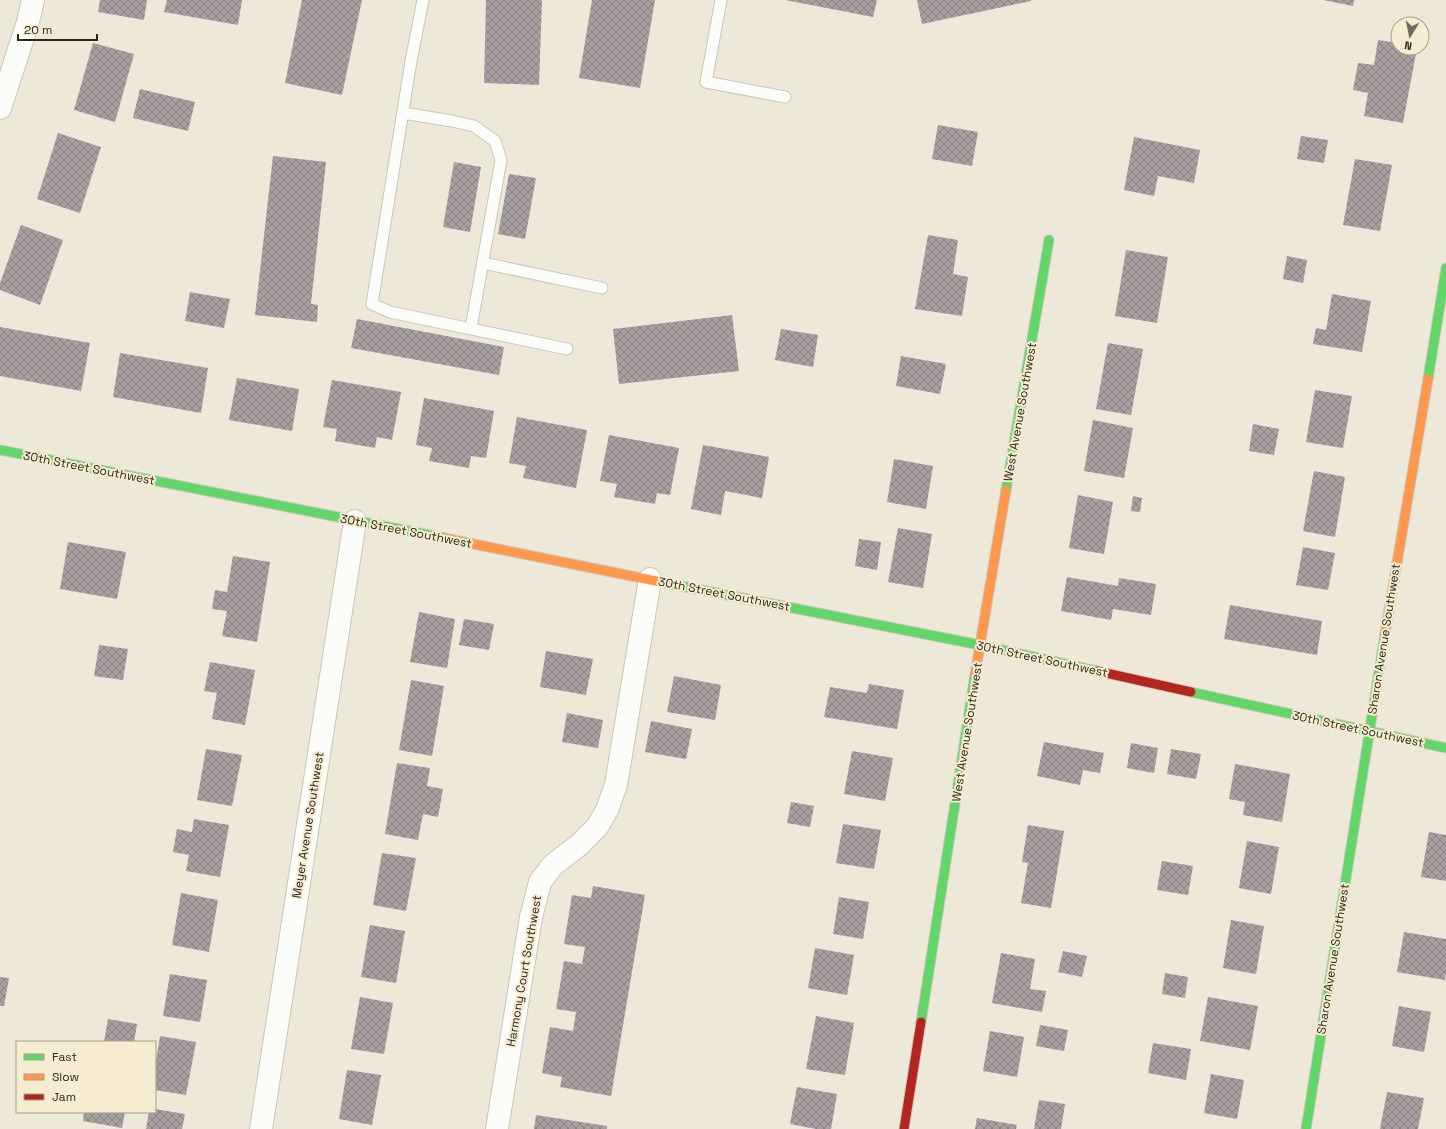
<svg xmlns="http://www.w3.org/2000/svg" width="1446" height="1129" font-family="'Space Grotesk',sans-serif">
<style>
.building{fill:url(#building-cross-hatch)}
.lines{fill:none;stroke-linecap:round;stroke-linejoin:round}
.lane-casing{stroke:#c9c5b9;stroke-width:13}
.street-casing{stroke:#c9c5b9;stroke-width:24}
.fast-casing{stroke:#c9c5b9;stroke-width:11}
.slow-casing{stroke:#c9c5b9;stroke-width:11}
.jam-casing{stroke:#c9c5b9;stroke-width:11}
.lane{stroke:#fcfcf9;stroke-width:11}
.street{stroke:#fcfcf9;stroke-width:22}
.fast{stroke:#63d668;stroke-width:9}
.slow{stroke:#ff974d;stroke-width:9}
.jam{stroke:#b3261e;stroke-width:9}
.labels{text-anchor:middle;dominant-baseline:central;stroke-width:4;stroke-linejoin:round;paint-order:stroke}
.street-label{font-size:12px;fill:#2a261c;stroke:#f6ecd1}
</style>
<defs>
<pattern id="building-cross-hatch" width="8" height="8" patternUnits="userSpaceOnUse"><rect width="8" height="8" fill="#a8a0a0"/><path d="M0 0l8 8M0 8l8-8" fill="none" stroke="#898282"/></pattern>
</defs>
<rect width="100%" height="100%" fill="#eee8d9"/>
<g class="building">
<polygon points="100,0 147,0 144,20 98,12"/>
<polygon points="167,0 242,0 238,25 164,12"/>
<polygon points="302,0 362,0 342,95 285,83"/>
<polygon points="486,0 542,0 539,85 484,83"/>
<polygon points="592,0 655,0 640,88 579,78"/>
<polygon points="785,0 877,0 873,17"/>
<polygon points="917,0 1031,0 1031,1 922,24"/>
<polygon points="1323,0 1354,0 1353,6"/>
<polygon points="1378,40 1398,43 1398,48 1417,48 1403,123 1364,116 1368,93 1353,90 1358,63 1374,65"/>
<polygon points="93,43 134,54 115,122 74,110"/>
<polygon points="140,89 195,102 188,131 133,118"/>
<polygon points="938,125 978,132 972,166 932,159"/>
<polygon points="58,133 101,147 80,213 37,199"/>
<polygon points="1301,136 1328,140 1324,163 1297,159"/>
<polygon points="1134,137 1200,150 1194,183 1158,176 1154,196 1124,190"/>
<polygon points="273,156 326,162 311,304 318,305 317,322 255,315"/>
<polygon points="1355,159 1392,165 1380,231 1343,225"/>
<polygon points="454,162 481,167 470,232 443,227"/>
<polygon points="509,174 536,178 525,239 498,234"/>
<polygon points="21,225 63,240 40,305 0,290 0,283"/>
<polygon points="928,235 958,240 953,274 968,277 962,316 915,309"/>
<polygon points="1126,250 1168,257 1157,323 1115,316"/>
<polygon points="1287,256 1307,260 1303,283 1283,279"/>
<polygon points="190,292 230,299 224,328 185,321"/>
<polygon points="1332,294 1371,301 1362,352 1313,344 1316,328 1326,330"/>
<polygon points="732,315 739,371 619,384 613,329"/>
<polygon points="357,319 504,347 499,375 351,348"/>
<polygon points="0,327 90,343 81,391 0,376"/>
<polygon points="781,329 818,335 813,367 775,360"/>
<polygon points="1108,343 1143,349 1131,415 1096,409"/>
<polygon points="120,353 208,368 201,413 113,397"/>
<polygon points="901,356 946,364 940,394 896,386"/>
<polygon points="237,378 299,389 292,431 229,420"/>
<polygon points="332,380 401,392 392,440 377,437 375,448 335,441 337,429 323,427"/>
<polygon points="1315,390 1352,396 1343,448 1306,442"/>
<polygon points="424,398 494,411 486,458 471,456 469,468 429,461 432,448 416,445"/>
<polygon points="517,417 587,430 576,488 523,478 526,466 509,463"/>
<polygon points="1093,420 1133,428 1124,478 1084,471"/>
<polygon points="1253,424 1279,429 1274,455 1249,451"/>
<polygon points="609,435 679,448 670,495 657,493 655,504 614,497 617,484 600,481"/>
<polygon points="703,445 769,457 762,498 725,491 721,515 691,509"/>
<polygon points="894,459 933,466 926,509 887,502"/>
<polygon points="1314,471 1345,477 1335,537 1303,531"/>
<polygon points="1078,495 1113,502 1104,554 1069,548"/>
<polygon points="1133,496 1142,498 1140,512 1131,511"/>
<polygon points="898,528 932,534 923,588 888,582"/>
<polygon points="859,539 881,542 877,570 855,566"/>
<polygon points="68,542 126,552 117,599 60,589"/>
<polygon points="1303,547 1335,553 1328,590 1296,585"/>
<polygon points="233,556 270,562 257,642 222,636 227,611 212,609 215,590 227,592"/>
<polygon points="1067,577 1118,586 1119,578 1156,584 1151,615 1113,609 1111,620 1061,611"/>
<polygon points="1230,605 1322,621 1317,655 1224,639"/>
<polygon points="419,612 455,619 447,668 410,662"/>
<polygon points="464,619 494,624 489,650 459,645"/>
<polygon points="99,645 128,649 123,680 94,676"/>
<polygon points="546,651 593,659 586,695 540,687"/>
<polygon points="210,662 255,670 245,725 212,719 217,693 204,691"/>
<polygon points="674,676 721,685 715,720 667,712"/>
<polygon points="411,680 444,686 432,756 399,750"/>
<polygon points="869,684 904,690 897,729 824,717 830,687 867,693"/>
<polygon points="567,713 603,720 598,748 562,742"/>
<polygon points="651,721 692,729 686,759 645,752"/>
<polygon points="1044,742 1104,753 1100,773 1083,770 1080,785 1037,776"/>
<polygon points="1131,743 1158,748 1154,773 1127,768"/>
<polygon points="206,749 242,755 232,806 197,800"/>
<polygon points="1171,749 1201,754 1196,779 1167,774"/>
<polygon points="852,751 893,758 885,801 844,794"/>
<polygon points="397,763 430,768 427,786 443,789 438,817 423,814 418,840 385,834"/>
<polygon points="1235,764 1290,774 1282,822 1243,815 1245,802 1229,799"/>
<polygon points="791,802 814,806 810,827 787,823"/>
<polygon points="194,819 229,825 220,877 186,871 189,855 173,852 177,829 192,832"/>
<polygon points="843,824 881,830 874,869 836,863"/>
<polygon points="1028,825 1064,831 1051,908 1021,903 1028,863 1022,862"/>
<polygon points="1429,832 1446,835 1446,881 1421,877"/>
<polygon points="1247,841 1279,847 1271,894 1239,888"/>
<polygon points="382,853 416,858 406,911 373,905"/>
<polygon points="1162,861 1193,866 1188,895 1157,890"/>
<polygon points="593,886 645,895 611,1096 560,1087 562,1077 542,1073 550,1027 573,1031 576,1012 556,1009 564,961 582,964 585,947 564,944 572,895 591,898"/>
<polygon points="181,893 218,900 209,952 172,945"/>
<polygon points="839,897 869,902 863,939 833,934"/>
<polygon points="1231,920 1264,926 1256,974 1223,968"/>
<polygon points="370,925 405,931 396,983 361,977"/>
<polygon points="1404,932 1446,939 1446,972 1445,980 1397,972"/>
<polygon points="815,948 854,955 847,995 808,988"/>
<polygon points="1063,951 1087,956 1082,977 1058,972"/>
<polygon points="1001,953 1035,959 1030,989 1046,991 1042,1012 992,1003"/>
<polygon points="1165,973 1188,977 1185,998 1162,994"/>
<polygon points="170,974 207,980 200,1022 163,1016"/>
<polygon points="0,977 9,978 4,1006 0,1006"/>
<polygon points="360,997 393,1003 384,1054 351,1049"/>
<polygon points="1208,997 1258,1006 1250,1050 1200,1041"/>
<polygon points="1399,1006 1431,1012 1424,1052 1392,1046"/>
<polygon points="816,1016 854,1023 845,1075 806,1069"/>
<polygon points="108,1019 137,1024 134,1042 104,1042"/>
<polygon points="1040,1025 1068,1030 1064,1051 1036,1046"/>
<polygon points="990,1031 1024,1037 1017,1077 983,1071"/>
<polygon points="160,1036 196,1042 186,1095 155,1090 155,1067"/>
<polygon points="1153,1043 1191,1049 1186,1080 1148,1073"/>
<polygon points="347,1070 381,1075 372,1125 339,1119"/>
<polygon points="1211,1074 1244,1080 1237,1119 1204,1113"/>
<polygon points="797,1087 837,1094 831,1129 816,1129 790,1124"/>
<polygon points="1387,1092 1424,1098 1418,1129 1380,1129"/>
<polygon points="1039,1100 1065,1104 1061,1129 1034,1129"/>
<polygon points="155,1109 185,1114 182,1129 146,1129 149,1112 155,1112"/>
<polygon points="84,1112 125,1112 122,1128 83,1121"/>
<polygon points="536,1115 607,1126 607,1129 534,1129"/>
<polygon points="977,1118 1017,1125 1016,1129 975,1129"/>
</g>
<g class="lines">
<defs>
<g id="lane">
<polyline points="423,0 411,61 372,304 390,312 567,349"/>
<polyline points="721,0 706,82 785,97"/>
<polyline points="403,113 452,121 474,126 495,141 501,160 471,328"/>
<polyline points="483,263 602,288"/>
</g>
<g id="street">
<polyline points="0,108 28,22 33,0"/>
<polyline points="261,1129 355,521"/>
<polyline points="497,1129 531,917 540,882 553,865 579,845 597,827 607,810 616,785 650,579"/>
</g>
<g id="fast">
<polyline points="1428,379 1446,268"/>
<polyline points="0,450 444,538"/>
<polyline points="1006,490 1049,240"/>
<polyline points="656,581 980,645 1097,671"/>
<polyline points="1191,692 1446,748"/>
<polyline points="921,1022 975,675"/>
<polyline points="1306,1129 1385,634"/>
</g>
<g id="slow">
<polyline points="444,538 656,581"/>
<polyline points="1385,634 1428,379"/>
<polyline points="975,675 1006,490"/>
</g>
<g id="jam">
<polyline points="1097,671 1191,692"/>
<polyline points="904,1129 921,1022"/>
</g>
</defs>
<use href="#lane" class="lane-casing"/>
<use href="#street" class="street-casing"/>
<use href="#fast" class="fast-casing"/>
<use href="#slow" class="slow-casing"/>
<use href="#jam" class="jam-casing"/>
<use href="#lane" class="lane"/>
<use href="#street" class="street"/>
<use href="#fast" class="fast"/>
<use href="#slow" class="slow"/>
<use href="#jam" class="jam"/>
</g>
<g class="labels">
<g class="street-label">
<text transform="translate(1020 412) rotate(-80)">West Avenue Southwest</text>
<text transform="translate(89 468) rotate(11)">30th Street Southwest</text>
<text transform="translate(406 531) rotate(11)">30th Street Southwest</text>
<text transform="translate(724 594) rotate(11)">30th Street Southwest</text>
<text transform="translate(1384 639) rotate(-81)">Sharon Avenue Southwest</text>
<text transform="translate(1042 659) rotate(12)">30th Street Southwest</text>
<text transform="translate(1358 729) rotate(12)">30th Street Southwest</text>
<text transform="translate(967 732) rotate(-81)">West Avenue Southwest</text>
<text transform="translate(308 825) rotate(-81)">Meyer Avenue Southwest</text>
<text transform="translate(1333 959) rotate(-81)">Sharon Avenue Southwest</text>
<text transform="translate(524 971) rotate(-80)">Harmony Court Southwest</text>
</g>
</g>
<rect x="16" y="1041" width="140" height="72" fill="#f6ecd1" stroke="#a49d89"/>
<rect x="24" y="1054" width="20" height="6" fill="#63d668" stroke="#a49d89"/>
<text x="52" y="1061" font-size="12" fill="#2a261c">Fast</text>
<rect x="24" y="1074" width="20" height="6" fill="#ff974d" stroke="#a49d89"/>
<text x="52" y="1081" font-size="12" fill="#2a261c">Slow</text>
<rect x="24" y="1094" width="20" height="6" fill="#b3261e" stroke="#a49d89"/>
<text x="52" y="1101" font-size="12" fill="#2a261c">Jam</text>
<g transform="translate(1410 36) rotate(190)"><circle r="19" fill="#f6ecd1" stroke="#a49d89"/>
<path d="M0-3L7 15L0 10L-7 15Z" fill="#6f6a5e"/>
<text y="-6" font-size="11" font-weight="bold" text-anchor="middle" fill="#2a261c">N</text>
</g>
<path d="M18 34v6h79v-6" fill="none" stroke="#2a261c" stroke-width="2"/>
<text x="24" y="34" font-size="12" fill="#2a261c" stroke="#f6ecd1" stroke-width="3" paint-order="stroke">20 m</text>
</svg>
